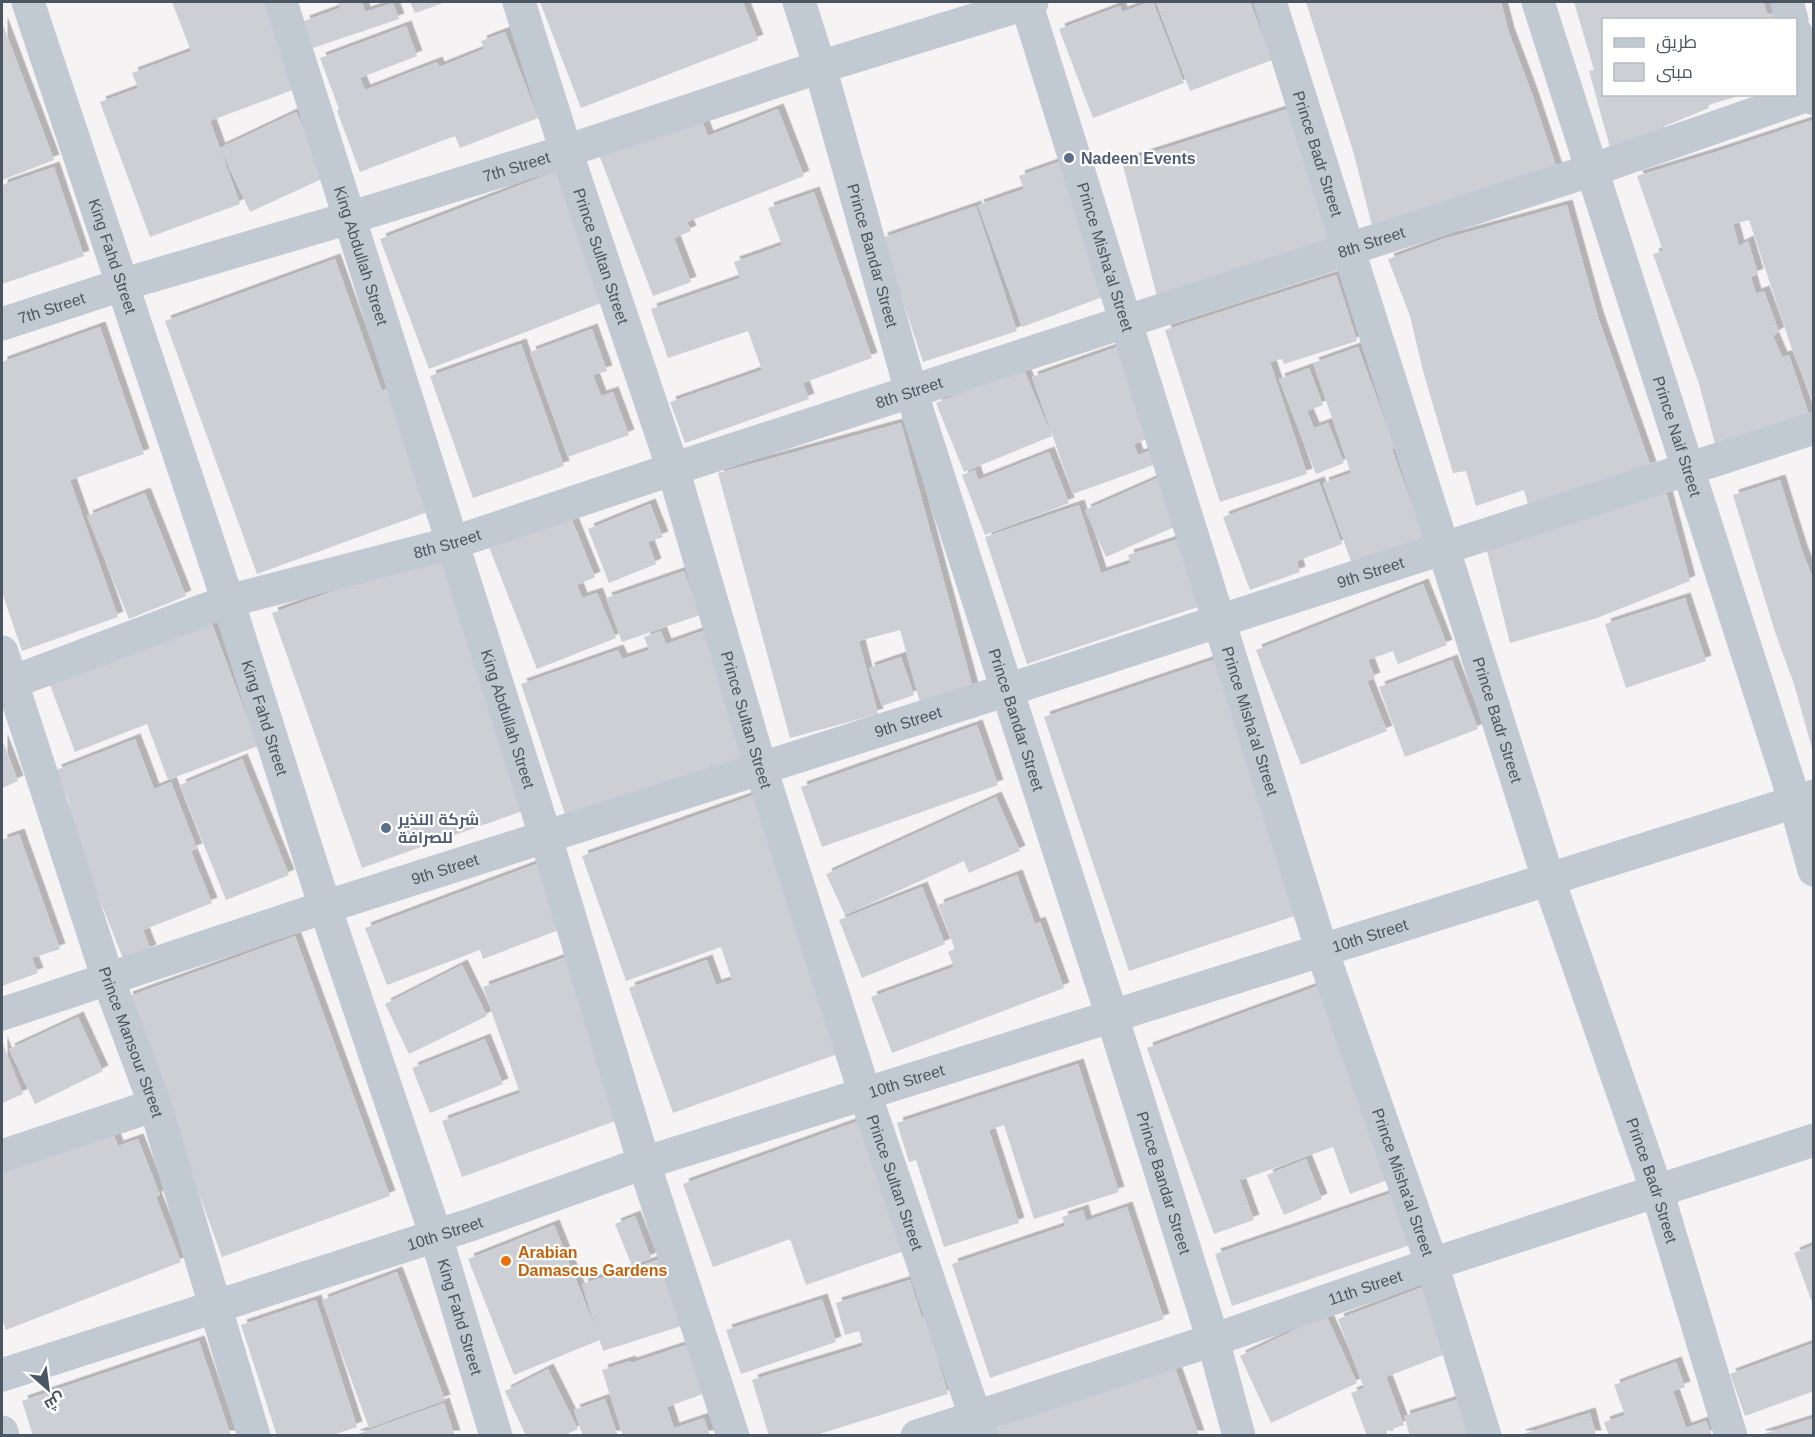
<svg xmlns="http://www.w3.org/2000/svg" width="1815" height="1437" font-family="Helvetica,Cairo,sans-serif">
<style>
.building{fill:#cdcfd5;filter:url(#shadow)}
.lines{fill:none;stroke-linecap:round;stroke-linejoin:round}
.minor{stroke:#c1cad2;stroke-width:33}
.tertiary{stroke:#c1cad2;stroke-width:33}
.service-dot{fill:#5c6f8a;stroke:#fff;stroke-width:2}
.food-dot{fill:#e8710a;stroke:#fff;stroke-width:2}
.labels{text-anchor:middle;dominant-baseline:central;stroke-width:4.5;stroke-linejoin:round;paint-order:stroke}
.street-label{font-size:16px;fill:#4a5661;stroke:#fff}
.service-label{font-size:16px;font-weight:bold;fill:#4e5e75;stroke:#fff;text-anchor:start}
.food-label{font-size:16px;font-weight:bold;fill:#c56008;stroke:#fff;text-anchor:start}
</style>
<defs>
<filter id="shadow"><feDropShadow dx="5.5" dy="-5.5" stdDeviation="0" flood-color="#0004"/></filter>
</defs>
<rect width="100%" height="100%" fill="#f5f3f3"/>
<g class="building">
<polygon points="172,2 264,2 298,88 210,121 240,204 150,237 100,102 138,88 132,73 191,51"/>
<polygon points="338,2 362,2 365,12 393,3 399,19 313,48 304,21 340,8"/>
<polygon points="410,2 446,2 415,13"/>
<polygon points="540,2 743,2 758,40 581,108"/>
<polygon points="1150,2 1153,2 1184,83 1093,118 1059,29 1120,6 1122,12"/>
<polygon points="1156,2 1250,2 1272,60 1190,91"/>
<polygon points="1306,2 1501,2 1509,33 1532,94 1558,172 1373,230 1354,154"/>
<polygon points="1574,2 1763,2 1768,15 1775,12 1777,20 1604,20 1604,94 1742,95 1708,105 1709,108 1658,129 1661,139 1612,155 1589,71 1594,70"/>
<polygon points="2,22 54,160 2,180"/>
<polygon points="406,26 417,56 360,78 365,90 437,62 439,67 484,49 481,41 505,32 538,118 460,148 455,136 360,172 337,111 339,109 320,58"/>
<polygon points="1300,105 1344,239 1158,300 1122,162"/>
<polygon points="778,109 804,176 687,222 691,231 674,238 691,282 653,296 598,152 699,113 708,136"/>
<polygon points="296,112 326,177 250,212 220,148"/>
<polygon points="1813,120 1814,405 1793,352 1749,220 1733,224 1739,246 1748,241 1758,274 1751,277 1756,294 1764,291 1779,332 1773,336 1782,357 1789,355 1811,421 1717,451 1699,384 1653,254 1663,251 1637,176 1719,151"/>
<polygon points="1064,160 1108,295 1022,327 978,205 1024,189 1019,176"/>
<polygon points="54,167 84,256 2,284 2,185"/>
<polygon points="560,170 609,300 429,369 380,239"/>
<polygon points="814,192 872,358 803,383 809,399 685,443 670,402 762,370 748,331 668,358 651,309 740,278 734,262 782,245 768,208"/>
<polygon points="1567,205 1598,317 1651,467 1529,508 1524,490 1476,506 1466,471 1453,473 1423,371 1410,316 1388,259 1443,239"/>
<polygon points="976,206 1017,331 923,362 882,238"/>
<polygon points="335,259 382,391 388,388 433,510 257,574 165,321"/>
<polygon points="1336,275 1357,341 1284,364 1282,359 1270,362 1307,474 1220,502 1165,330"/>
<polygon points="100,327 144,454 70,480 118,617 22,651 2,592 2,362"/>
<polygon points="592,329 607,371 593,375 601,396 613,392 629,435 568,457 530,352"/>
<polygon points="521,344 564,466 473,498 430,376"/>
<polygon points="1117,347 1149,438 1134,444 1138,455 1154,449 1159,463 1073,494 1032,377"/>
<polygon points="1358,347 1395,448 1392,449 1424,539 1352,564 1323,483 1351,473 1313,363"/>
<polygon points="1023,368 1052,436 964,472 936,403"/>
<polygon points="1309,368 1323,405 1307,411 1314,428 1328,423 1344,463 1316,474 1279,379"/>
<polygon points="901,423 974,692 921,706 900,630 859,641 878,714 790,738 718,473"/>
<polygon points="1049,452 1069,503 985,535 962,475 975,470 978,480"/>
<polygon points="1167,474 1188,521 1106,557 1085,510"/>
<polygon points="1780,480 1802,551 1814,581 1813,752 1794,684 1775,632 1733,495"/>
<polygon points="1319,482 1342,544 1297,561 1300,572 1250,590 1223,517"/>
<polygon points="1665,488 1690,581 1597,618 1510,643 1487,551"/>
<polygon points="145,493 186,596 129,619 87,516"/>
<polygon points="650,504 663,537 648,542 656,564 609,583 588,529"/>
<polygon points="1079,505 1101,573 1131,563 1128,555 1182,538 1204,605 1027,664 985,537"/>
<polygon points="570,515 595,577 577,585 582,598 597,593 616,638 537,669 489,547"/>
<polygon points="444,552 534,807 362,868 272,613"/>
<polygon points="684,571 700,615 622,642 606,598"/>
<polygon points="1423,584 1447,645 1398,664 1393,651 1368,660 1375,678 1367,681 1387,731 1301,765 1256,650"/>
<polygon points="1685,598 1706,661 1626,688 1605,624"/>
<polygon points="212,624 258,746 168,780 147,724 75,752 50,685"/>
<polygon points="661,631 666,644 703,631 746,758 567,820 521,684 618,650 622,659 649,650 644,637"/>
<polygon points="901,657 914,695 882,706 869,668"/>
<polygon points="1219,658 1304,913 1129,971 1044,717"/>
<polygon points="1452,660 1478,729 1405,757 1379,687"/>
<polygon points="977,725 998,785 822,847 801,787"/>
<polygon points="2,739 18,781 2,788"/>
<polygon points="135,739 154,789 171,782 197,849 191,851 212,903 143,930 151,950 124,961 63,807 70,805 56,770"/>
<polygon points="242,759 289,875 226,900 180,785"/>
<polygon points="754,795 846,1051 673,1113 629,988 707,960 716,985 732,980 721,947 626,981 582,856"/>
<polygon points="996,797 1020,851 969,873 964,861 845,915 826,874"/>
<polygon points="19,834 60,949 32,958 38,973 2,986 2,840"/>
<polygon points="539,863 564,928 483,959 480,950 387,985 365,928"/>
<polygon points="1017,875 1035,924 1040,922 1064,988 892,1053 871,997 954,967 948,952 955,949 938,905"/>
<polygon points="922,887 945,944 862,978 839,920"/>
<polygon points="295,936 390,1196 222,1257 127,997"/>
<polygon points="569,956 626,1117 462,1177 442,1121 520,1093 483,987"/>
<polygon points="462,965 487,1016 409,1054 385,1004"/>
<polygon points="1326,983 1390,1179 1350,1194 1333,1147 1241,1180 1239,1179 1254,1220 1214,1234 1147,1048"/>
<polygon points="78,1017 103,1071 35,1104 9,1049"/>
<polygon points="485,1039 503,1084 430,1113 412,1068"/>
<polygon points="2,1042 23,1094 2,1103"/>
<polygon points="1078,1064 1119,1192 1034,1219 1004,1125 989,1130 1019,1223 944,1247 916,1160 909,1162 897,1123"/>
<polygon points="864,1119 910,1249 806,1285 790,1239 713,1267 683,1184"/>
<polygon points="110,1124 118,1146 138,1139 160,1195 156,1197 181,1262 6,1330 2,1319 2,1167"/>
<polygon points="1306,1159 1322,1199 1284,1215 1267,1175"/>
<polygon points="1392,1193 1410,1245 1232,1306 1215,1254"/>
<polygon points="1127,1207 1164,1319 990,1378 952,1264 1065,1226 1062,1217 1083,1210 1086,1221"/>
<polygon points="635,1216 651,1258 632,1266 615,1224"/>
<polygon points="554,1225 600,1340 514,1375 468,1259"/>
<polygon points="1814,1245 1814,1305 1813,1305 1794,1253"/>
<polygon points="670,1256 691,1323 603,1351 582,1284"/>
<polygon points="397,1272 445,1400 369,1428 322,1300"/>
<polygon points="910,1280 922,1318 925,1316 948,1394 813,1436 769,1436 752,1380 863,1346 859,1331 845,1335 836,1303"/>
<polygon points="1423,1287 1448,1353 1386,1377 1404,1425 1386,1431 1388,1436 1367,1436 1351,1393 1364,1388 1338,1319"/>
<polygon points="822,1299 836,1342 741,1374 726,1330"/>
<polygon points="316,1300 357,1427 330,1436 277,1436 241,1325"/>
<polygon points="1326,1315 1357,1383 1271,1423 1240,1356"/>
<polygon points="199,1341 231,1436 33,1436 22,1401"/>
<polygon points="695,1342 711,1391 667,1407 674,1428 704,1418 710,1436 623,1436 602,1370 630,1361 631,1363"/>
<polygon points="1814,1343 1814,1391 1745,1416 1730,1374"/>
<polygon points="1676,1362 1685,1387 1673,1391 1686,1428 1706,1421 1712,1436 1609,1436 1604,1422 1625,1415 1614,1385"/>
<polygon points="1174,1365 1199,1436 998,1436 996,1428"/>
<polygon points="548,1369 578,1429 563,1436 526,1436 505,1391"/>
<polygon points="1462,1398 1474,1436 1410,1436 1404,1416"/>
<polygon points="605,1399 618,1436 583,1436 574,1410"/>
<polygon points="444,1403 455,1436 355,1436 355,1435"/>
<polygon points="1590,1413 1596,1436 1520,1436 1520,1435"/>
<polygon points="1814,1418 1814,1436 1760,1436 1760,1435"/>
</g>
<g class="lines">
<g class="minor">
<path id="s1" d="M281,2L546,838L644,1163L733,1436"/>
<path id="s2" d="M519,2L566,151L673,469L761,769L865,1094L982,1436"/>
<path id="s3" d="M1026,2L1322,951L1432,1264L1485,1436"/>
<path id="s4" d="M1270,2L1548,878L1657,1191L1731,1436"/>
<polyline points="1787,2 1792,20"/>
<polyline points="1796,33 1814,99"/>
<path id="s5" d="M2,652L108,979L155,1105L254,1436"/>
<path id="s6" d="M2,686L228,601L452,543L673,469L1592,170L1814,93"/>
<path id="s7" d="M2,1014L325,907L1007,690L1814,428"/>
<polyline points="2,1156 155,1105"/>
<polyline points="2,1432 3,1436"/>
<path id="s8" d="M917,1436L1213,1340L1432,1264L1814,1140"/>
</g>
<g class="tertiary">
<path id="s9" d="M28,2L228,601L325,907L436,1236L496,1436"/>
<path id="s10" d="M799,2L820,67L911,391L1112,1016L1213,1340L1239,1436"/>
<path id="s11" d="M1538,2L1795,802L1814,870"/>
<path id="s12" d="M2,324L121,285L349,218L566,151L820,67L1032,2"/>
<path id="s13" d="M2,1375L473,1224L644,1163L1814,796"/>
</g>
</g>
<g class="service-dot">
<circle cx="1069" cy="158" r="6"/>
<circle cx="386" cy="828" r="6"/>
</g>
<circle class="food-dot" cx="506" cy="1261" r="6"/>
<g class="labels">
<g class="street-label">
<text stroke="none"><textPath href="#s4" startOffset="159">Prince Badr Street</textPath></text>
<text stroke="none"><textPath href="#s12" startOffset="538">7th Street</textPath></text>
<text stroke="none"><textPath href="#s6" startOffset="1440">8th Street</textPath></text>
<text stroke="none"><textPath href="#s1" startOffset="266">King Abdullah Street</textPath></text>
<text stroke="none"><textPath href="#s10" startOffset="264">Prince Bandar Street</textPath></text>
<text stroke="none"><textPath href="#s9" startOffset="268">King Fahd Street</textPath></text>
<text stroke="none"><textPath href="#s2" startOffset="267">Prince Sultan Street</textPath></text>
<text stroke="none"><textPath href="#s3" startOffset="267">Prince Misha'al Street</textPath></text>
<text stroke="none"><textPath href="#s12" startOffset="52">7th Street</textPath></text>
<text stroke="none"><textPath href="#s6" startOffset="954">8th Street</textPath></text>
<text stroke="none"><textPath href="#s11" startOffset="456">Prince Naif Street</textPath></text>
<text stroke="none"><textPath href="#s6" startOffset="468">8th Street</textPath></text>
<text stroke="none"><textPath href="#s7" startOffset="1438">9th Street</textPath></text>
<text stroke="none"><textPath href="#s9" startOffset="754">King Fahd Street</textPath></text>
<text stroke="none"><textPath href="#s1" startOffset="752">King Abdullah Street</textPath></text>
<text stroke="none"><textPath href="#s10" startOffset="750">Prince Bandar Street</textPath></text>
<text stroke="none"><textPath href="#s4" startOffset="753">Prince Badr Street</textPath></text>
<text stroke="none"><textPath href="#s2" startOffset="753">Prince Sultan Street</textPath></text>
<text stroke="none"><textPath href="#s3" startOffset="753">Prince Misha'al Street</textPath></text>
<text stroke="none"><textPath href="#s7" startOffset="952">9th Street</textPath></text>
<text stroke="none"><textPath href="#s7" startOffset="466">9th Street</textPath></text>
<text stroke="none"><textPath href="#s13" startOffset="1437">10th Street</textPath></text>
<text stroke="none"><textPath href="#s5" startOffset="411">Prince Mansour Street</textPath></text>
<text stroke="none"><textPath href="#s13" startOffset="951">10th Street</textPath></text>
<text stroke="none"><textPath href="#s4" startOffset="1239">Prince Badr Street</textPath></text>
<text stroke="none"><textPath href="#s2" startOffset="1239">Prince Sultan Street</textPath></text>
<text stroke="none"><textPath href="#s10" startOffset="1236">Prince Bandar Street</textPath></text>
<text stroke="none"><textPath href="#s3" startOffset="1239">Prince Misha'al Street</textPath></text>
<text stroke="none"><textPath href="#s13" startOffset="465">10th Street</textPath></text>
<text stroke="none"><textPath href="#s8" startOffset="472">11th Street</textPath></text>
<text stroke="none"><textPath href="#s9" startOffset="1384">King Fahd Street</textPath></text>
</g>
<g class="service-label">
<text x="1081" y="158">Nadeen Events</text>
<text x="398" y="819">شركة النذير<tspan x="398" dy="18">للصرافة</tspan></text>
</g>
<g class="food-label">
<text x="518" y="1252">Arabian<tspan x="518" dy="18">Damascus Gardens</tspan></text>
</g>
</g>
<rect width="1815" height="1437" fill="none" stroke="#4a5661" stroke-width="6"/>
<rect x="1602" y="18" width="195" height="78" fill="#ffffff" stroke="#b7bbc0" stroke-width="1.5"/>
<rect x="1614" y="38" width="30" height="9" fill="#c1cad2" stroke="#b7bbc0" stroke-width="1.5"/>
<text x="1656" y="48" font-size="18" fill="#4a5661">طريق</text>
<rect x="1614" y="63" width="30" height="18" fill="#cdcfd5" stroke="#b7bbc0" stroke-width="1.5"/>
<text x="1656" y="78" font-size="18" fill="#4a5661">مبنى</text>
<g transform="translate(48 1389) rotate(152)" stroke="#ffffff" stroke-width="4.5" paint-order="stroke">
<path d="M0-4.5L10 22L0 15L-10 22Z" fill="#4a5661"/>
<text y="-9" font-size="16" font-weight="bold" text-anchor="middle" fill="#4a5661">ش</text>
</g>
</svg>
